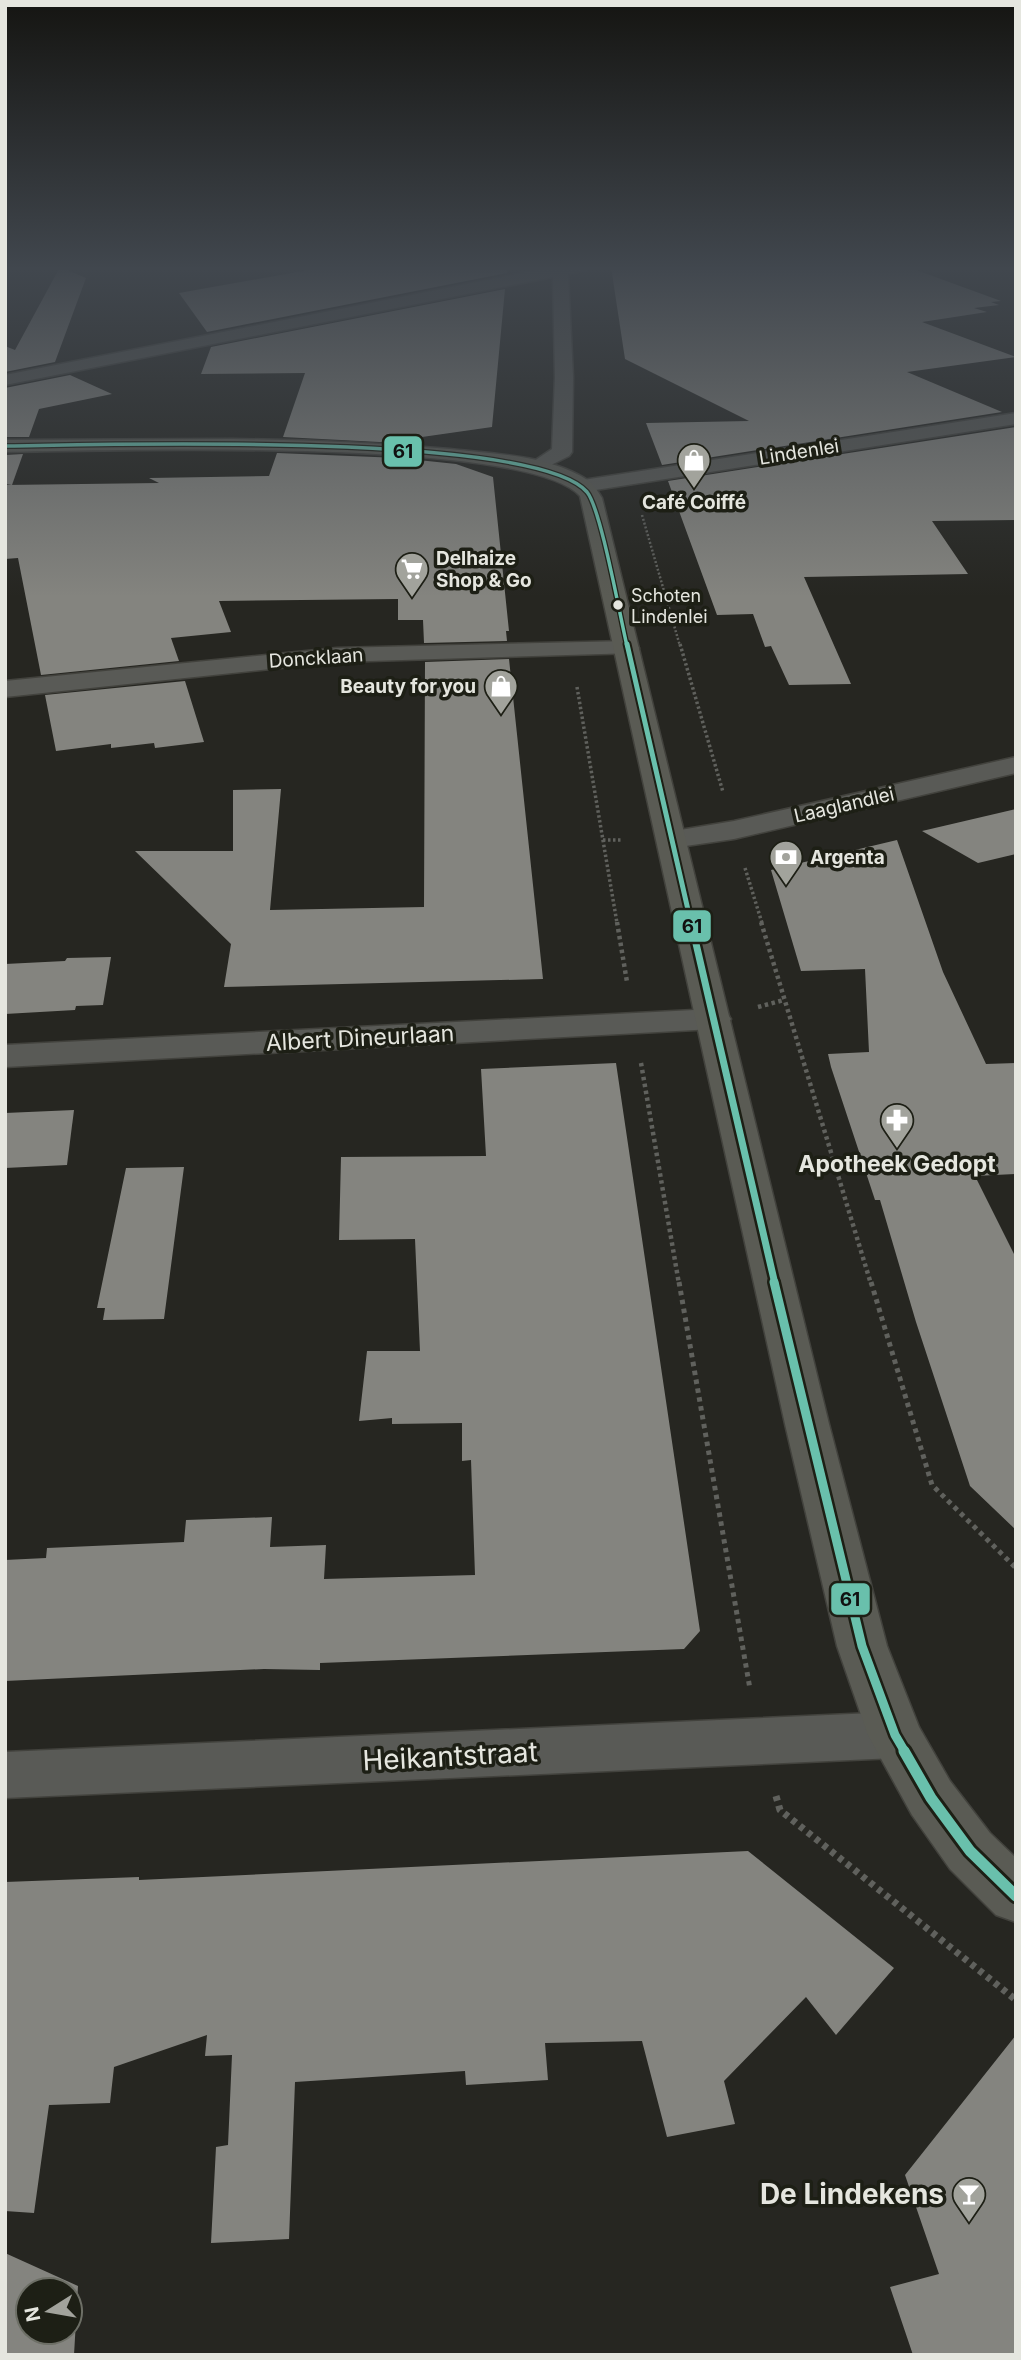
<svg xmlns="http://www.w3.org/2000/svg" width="1021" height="2360" font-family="Inter,sans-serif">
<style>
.building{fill:#84847f;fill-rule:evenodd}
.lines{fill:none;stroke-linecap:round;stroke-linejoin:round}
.street-casing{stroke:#42423d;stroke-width:3}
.secondary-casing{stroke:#42423d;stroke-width:3}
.path-far4{stroke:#60615d;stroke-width:2.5;stroke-dasharray:2 2;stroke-linecap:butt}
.path-far3{stroke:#60615d;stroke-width:3.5;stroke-dasharray:2.5 2.5;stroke-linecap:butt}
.path-far2{stroke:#60615d;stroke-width:4.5;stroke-dasharray:3.5 3.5;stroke-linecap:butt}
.path-far1{stroke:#60615d;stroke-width:5;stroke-dasharray:4.5 4.5;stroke-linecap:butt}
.path{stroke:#60615d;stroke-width:7;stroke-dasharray:5 5;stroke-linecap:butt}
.street{fill:#595a56;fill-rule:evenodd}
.secondary{fill:#5a5b54;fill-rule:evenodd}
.bus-1-far4-casing{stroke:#1d1f15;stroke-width:6}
.bus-1-far3-casing{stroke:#1d1f15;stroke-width:9}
.bus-1-far2-casing{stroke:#1d1f15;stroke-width:12}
.bus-1-far1-casing{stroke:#1d1f15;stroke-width:14}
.bus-1-casing{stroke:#1d1f15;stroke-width:17}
.bus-1-far4{stroke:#69c0ac;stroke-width:3.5}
.bus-1-far3{stroke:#69c0ac;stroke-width:5}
.bus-1-far2{stroke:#69c0ac;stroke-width:7}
.bus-1-far1{stroke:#69c0ac;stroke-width:9}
.bus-1{stroke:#69c0ac;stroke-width:11}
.bus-dot{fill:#e5e6df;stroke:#1d1f15;stroke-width:2.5}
.labels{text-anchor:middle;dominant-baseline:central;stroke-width:7;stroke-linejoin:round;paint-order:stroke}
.far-bus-label{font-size:18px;fill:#e5e6df;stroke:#1d1f15;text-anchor:start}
.far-street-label{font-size:19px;fill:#e5e6df;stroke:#1d1f15}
.far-poi-label{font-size:19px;font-weight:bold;fill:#e5e6df;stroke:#1d1f15;text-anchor:start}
.street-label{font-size:23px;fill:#e5e6df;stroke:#1d1f15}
.poi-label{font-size:23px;font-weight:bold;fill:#e5e6df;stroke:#1d1f15}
.near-street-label{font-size:28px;fill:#e5e6df;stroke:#1d1f15}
.near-poi-label{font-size:28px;font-weight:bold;fill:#e5e6df;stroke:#1d1f15;text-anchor:end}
.line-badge{stroke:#1d1f15;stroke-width:2.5}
.pale-badge-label{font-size:19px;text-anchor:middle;font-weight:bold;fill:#111}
</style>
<rect width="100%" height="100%" fill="#262621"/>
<g class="building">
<polygon points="60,267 86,278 55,362 5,372 5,346 15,350"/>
<polygon points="325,267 508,267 507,273 207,332 179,293"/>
<polygon points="611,267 908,267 1001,301 991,302 999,305 974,308 987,312 922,322 1016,357 907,372 1002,412 662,465 646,423 749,421 625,359"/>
<polygon points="505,289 492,427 394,441 399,443 283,437 305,373 201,374 211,347"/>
<polygon points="70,375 112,394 39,409 29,437 5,437 5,388"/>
<polygon points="1016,427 1016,520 932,521 968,574 804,577 851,684 789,685 771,646 765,647 753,614 717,615 668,481"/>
<polygon points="277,453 399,458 456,464 493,477 509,631 506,631 507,641 424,643 423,620 398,620 398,599 219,601 231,632 171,638 179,661 41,675 18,558 5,559 5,485 159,483 149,478 269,476"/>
<polygon points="23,454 12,485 5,484 5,455"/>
<polygon points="509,659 543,979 224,987 231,944 135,851 233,851 233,790 281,789 270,910 424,907 425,662"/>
<polygon points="185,681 204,742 155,748 154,743 111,748 111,744 56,751 45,695"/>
<polygon points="1016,809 1016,854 978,863 922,831"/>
<polygon points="897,840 943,972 986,1064 1016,1063 1015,1174 975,1176 1016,1258 1016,1530 970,1486 916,1322 880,1200 875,1200 831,1067 828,1054 869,1052 865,969 801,971 771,870"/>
<polygon points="111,957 103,1005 76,1006 75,1010 5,1014 5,964 65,961 67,958"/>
<polygon points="616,1063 700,1631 684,1649 320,1663 320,1670 264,1669 5,1681 5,1560 46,1558 47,1548 184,1542 186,1520 272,1517 270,1547 326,1545 324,1579 475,1575 471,1460 462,1461 462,1423 392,1424 392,1418 359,1421 367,1351 420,1351 415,1239 339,1240 341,1157 486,1156 481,1069"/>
<polygon points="74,1110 67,1165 5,1168 5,1113"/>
<polygon points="184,1167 164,1319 103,1320 105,1308 97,1308 126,1168"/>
<polygon points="748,1851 894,1968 836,2035 806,1997 724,2081 735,2124 667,2137 642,2041 545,2043 548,2080 466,2085 465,2071 295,2082 289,2239 211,2243 216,2147 228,2145 232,2055 205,2056 207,2035 114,2067 110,2103 49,2105 34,2213 5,2211 5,1882 139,1877 139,1880"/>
<polygon points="1016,2035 1016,2355 913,2355 890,2287 939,2274 905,2175"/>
<path d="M5,2253L78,2286L74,2355H5ZM28,2290H70V2332H28Z"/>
</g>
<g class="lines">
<defs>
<g id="street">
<polygon points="553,267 587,267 585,270 568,274 573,377 572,452 569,456 535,473 528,471 525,467 552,449 555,377 553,277 5,385 5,375"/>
<polygon points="1016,413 1016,424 583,492 576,490 573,486 576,482 583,480"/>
<polygon points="627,641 636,643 639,648 636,653 337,662 5,697 5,681 337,648"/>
<polygon points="1016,757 1016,773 734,839 672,848 662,845 657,839 662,833 734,821"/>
<polygon points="714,1009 726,1012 731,1019 726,1026 714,1029 5,1067 5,1045"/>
<polygon points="895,1712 914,1719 922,1735 914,1751 895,1758 5,1798 5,1752"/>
</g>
<path id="secondary" d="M232,439C305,440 377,443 450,449C495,454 550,455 589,481C595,486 598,492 602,498L829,1424L887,1646L919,1727L950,1781L990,1833L1016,1858V1922L996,1915L950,1869L912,1815L868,1735L837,1646L785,1424L580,496C526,436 100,451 5,452V440Z"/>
</defs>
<use href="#street" class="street-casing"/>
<use href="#secondary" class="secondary-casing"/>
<polyline class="path-far4" points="642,515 680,646"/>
<g class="path-far3">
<polyline points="680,644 723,792"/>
<polyline points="577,687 617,923"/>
<polyline points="603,840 623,840"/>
<polyline points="745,868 762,923"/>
</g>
<g class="path-far2">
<polyline points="617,922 627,982"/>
<polyline points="761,922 871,1284"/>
<polyline points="758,1007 784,1000"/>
<polyline points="641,1063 679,1284"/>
</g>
<g class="path-far1">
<polyline points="679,1282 750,1689"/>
<polyline points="871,1282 932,1485 1016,1568"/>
</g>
<polyline class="path" points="776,1796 780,1810 1016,2000"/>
<use href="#street" class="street"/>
<use href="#secondary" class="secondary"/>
<defs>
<path id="bus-1-far4" d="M5,446C100,445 534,431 587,492C601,509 620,617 627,646"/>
<polyline id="bus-1-far3" points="627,644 691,923"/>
<polyline id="bus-1-far2" points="691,922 775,1284"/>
<polyline id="bus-1-far1" points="774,1282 862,1646 895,1735 905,1752"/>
<polyline id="bus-1" points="904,1751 931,1798 970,1851 1016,1896"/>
</defs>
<use href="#bus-1-far4" class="bus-1-far4-casing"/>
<use href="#bus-1-far3" class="bus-1-far3-casing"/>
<use href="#bus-1-far2" class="bus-1-far2-casing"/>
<use href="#bus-1-far1" class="bus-1-far1-casing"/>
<use href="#bus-1" class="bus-1-casing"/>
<use href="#bus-1-far4" class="bus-1-far4"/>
<use href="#bus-1-far3" class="bus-1-far3"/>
<use href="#bus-1-far2" class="bus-1-far2"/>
<use href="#bus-1-far1" class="bus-1-far1"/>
<use href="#bus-1" class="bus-1"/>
</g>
<linearGradient id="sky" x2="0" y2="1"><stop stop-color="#151512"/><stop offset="0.45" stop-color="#41474e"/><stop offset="1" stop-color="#41474e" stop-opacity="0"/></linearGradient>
<rect width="1021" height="597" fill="url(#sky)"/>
<defs>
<symbol id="shop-pin" viewBox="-11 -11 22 30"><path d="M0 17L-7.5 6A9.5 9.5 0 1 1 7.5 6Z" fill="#a2a39c" stroke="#1d1f15"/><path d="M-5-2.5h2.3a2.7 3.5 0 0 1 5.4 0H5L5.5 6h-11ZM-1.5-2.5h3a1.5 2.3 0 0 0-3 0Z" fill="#fff"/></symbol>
<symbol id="supermarket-pin" viewBox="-11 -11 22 30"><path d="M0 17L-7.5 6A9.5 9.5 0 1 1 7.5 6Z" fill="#a2a39c" stroke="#1d1f15"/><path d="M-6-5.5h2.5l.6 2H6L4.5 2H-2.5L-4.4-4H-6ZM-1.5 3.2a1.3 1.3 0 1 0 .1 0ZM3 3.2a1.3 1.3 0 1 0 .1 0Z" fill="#fff"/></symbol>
<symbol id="bank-pin" viewBox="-11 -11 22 30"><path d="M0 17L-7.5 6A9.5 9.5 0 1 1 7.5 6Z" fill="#a2a39c" stroke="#1d1f15"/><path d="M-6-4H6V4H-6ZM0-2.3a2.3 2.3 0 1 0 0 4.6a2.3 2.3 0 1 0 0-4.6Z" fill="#fff"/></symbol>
<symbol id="pharmacy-pin" viewBox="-11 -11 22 30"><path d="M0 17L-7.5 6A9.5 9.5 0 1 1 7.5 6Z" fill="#a2a39c" stroke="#1d1f15"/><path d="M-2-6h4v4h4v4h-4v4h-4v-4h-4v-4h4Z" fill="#fff"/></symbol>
<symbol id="bar-pin" viewBox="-11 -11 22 30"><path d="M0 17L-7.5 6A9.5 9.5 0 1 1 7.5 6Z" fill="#a2a39c" stroke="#1d1f15"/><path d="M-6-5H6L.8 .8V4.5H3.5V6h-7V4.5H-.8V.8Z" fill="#fff"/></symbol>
</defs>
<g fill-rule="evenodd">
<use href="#shop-pin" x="675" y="441" width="38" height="52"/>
<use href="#supermarket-pin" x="393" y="550" width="38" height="52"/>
<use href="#shop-pin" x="482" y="667" width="38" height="52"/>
<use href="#bank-pin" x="767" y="838" width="38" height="52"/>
<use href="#pharmacy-pin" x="878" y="1101" width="38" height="52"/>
<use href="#bar-pin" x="950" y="2175" width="38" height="52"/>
</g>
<circle class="bus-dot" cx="618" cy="605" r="6"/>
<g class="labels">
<g class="far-bus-label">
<text x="631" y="595">Schoten<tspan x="631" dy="21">Lindenlei</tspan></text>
</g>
<g class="far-street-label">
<text transform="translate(799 452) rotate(-9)">Lindenlei</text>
<text transform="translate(316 658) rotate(-4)">Doncklaan</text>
<text transform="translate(844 805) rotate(-13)">Laaglandlei</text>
</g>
<g class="far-poi-label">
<text x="694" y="502" text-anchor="middle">Café Coiffé</text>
<text x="436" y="558">Delhaize<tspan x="436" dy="22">Shop &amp; Go</tspan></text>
<text x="476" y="686" text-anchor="end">Beauty for you</text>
<text x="810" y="857">Argenta</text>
</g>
<g class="street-label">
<text transform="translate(360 1038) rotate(-3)">Albert Dineurlaan</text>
</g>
<g class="poi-label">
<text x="897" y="1164">Apotheek Gedopt</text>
</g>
<g class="near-street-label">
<text transform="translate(450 1756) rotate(-3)">Heikantstraat</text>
</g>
<g class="near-poi-label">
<text x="944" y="2194">De Lindekens</text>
</g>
</g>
<g class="line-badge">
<rect x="383" y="435" width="40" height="33" rx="7" fill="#69c0ac"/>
<rect x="672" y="909" width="40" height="34" rx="7" fill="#69c0ac"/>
<rect x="830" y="1582" width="41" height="34" rx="7" fill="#69c0ac"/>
</g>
<g class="pale-badge-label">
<text x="403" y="458">61</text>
<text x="692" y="933">61</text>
<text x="850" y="1606">61</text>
</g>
<rect width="1021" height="2360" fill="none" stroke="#e5e6df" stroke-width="14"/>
<g transform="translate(49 2311) rotate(259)"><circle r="33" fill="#1d1f15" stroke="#6d6f66" stroke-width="2"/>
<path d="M0-5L12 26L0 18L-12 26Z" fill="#a2a39c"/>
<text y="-10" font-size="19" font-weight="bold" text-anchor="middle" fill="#e5e6df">N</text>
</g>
</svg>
